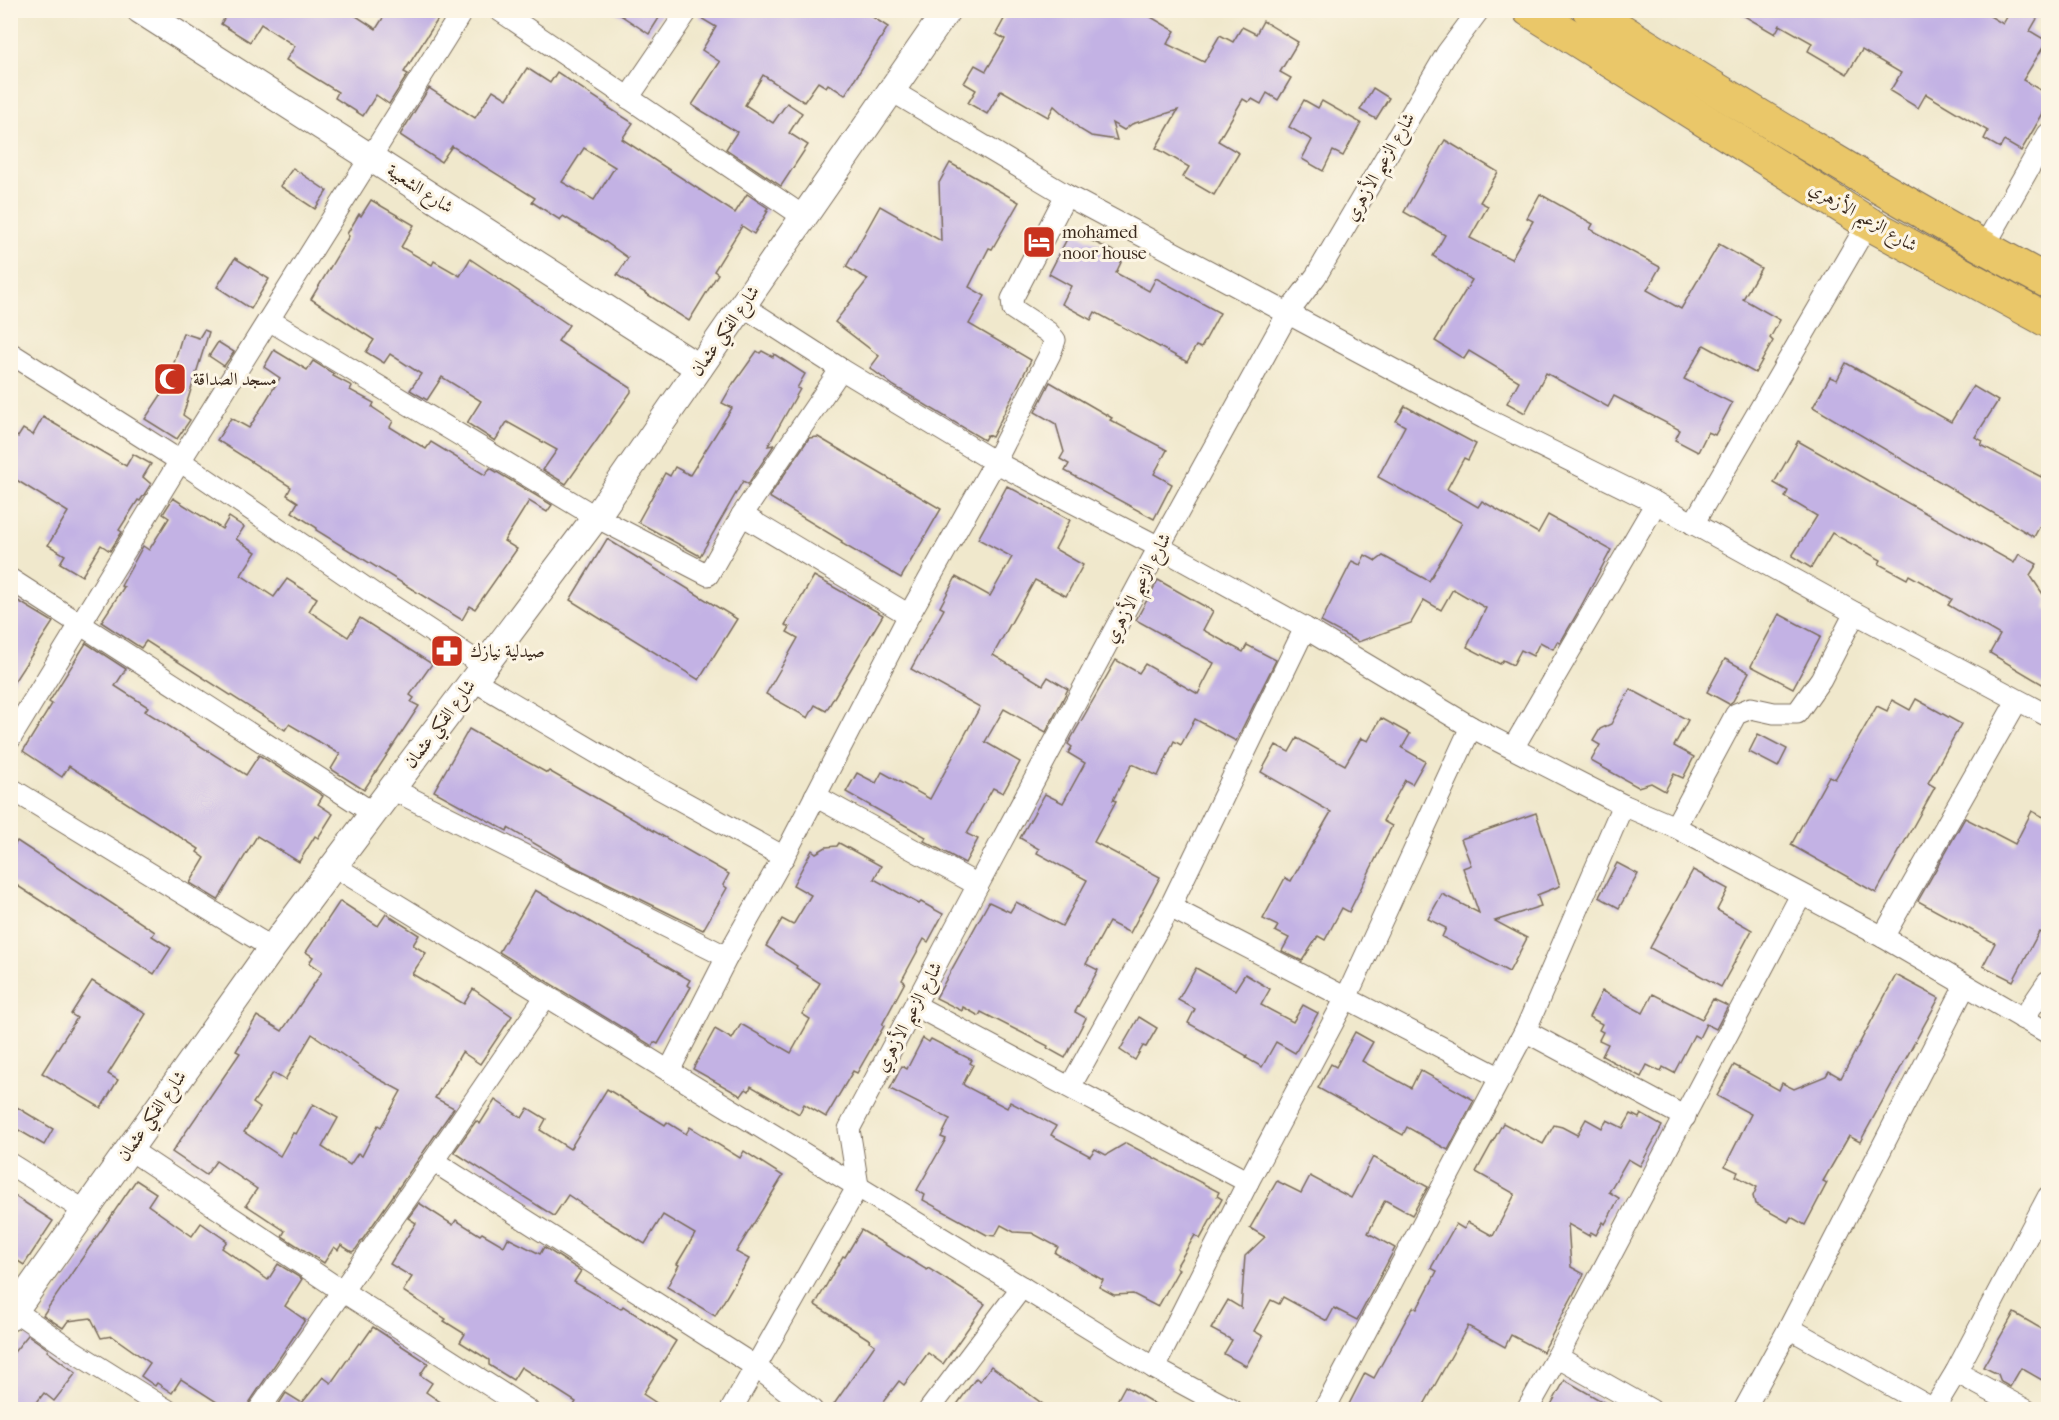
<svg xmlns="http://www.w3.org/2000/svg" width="2059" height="1420" font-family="'IM FELL French Canon',Amiri,serif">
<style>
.building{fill:#c3b2e4;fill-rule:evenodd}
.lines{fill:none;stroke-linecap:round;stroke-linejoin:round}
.minor-casing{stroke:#7a6c5b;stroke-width:23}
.tertiary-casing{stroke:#7a6c5b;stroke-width:29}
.primary-casing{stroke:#7a6c5b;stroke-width:35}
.minor{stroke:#fff;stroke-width:21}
.tertiary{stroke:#fff;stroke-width:27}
.primary{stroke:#eac769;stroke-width:33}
.labels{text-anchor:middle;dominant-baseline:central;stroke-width:6;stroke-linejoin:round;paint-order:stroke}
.street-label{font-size:18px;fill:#3b2a1e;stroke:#fcf5e5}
.poi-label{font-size:18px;fill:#3b2a1e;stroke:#fcf5e5;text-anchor:start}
</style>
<rect width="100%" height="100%" fill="#fcf5e5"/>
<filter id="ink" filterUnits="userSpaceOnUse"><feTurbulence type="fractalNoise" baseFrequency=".0167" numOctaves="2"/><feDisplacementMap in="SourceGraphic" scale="12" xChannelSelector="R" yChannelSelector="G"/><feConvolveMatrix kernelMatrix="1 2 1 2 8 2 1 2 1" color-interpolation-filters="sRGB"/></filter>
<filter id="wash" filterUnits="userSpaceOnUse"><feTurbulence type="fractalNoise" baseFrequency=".008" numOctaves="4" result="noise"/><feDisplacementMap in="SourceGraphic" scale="24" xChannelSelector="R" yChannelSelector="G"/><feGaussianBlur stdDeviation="1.35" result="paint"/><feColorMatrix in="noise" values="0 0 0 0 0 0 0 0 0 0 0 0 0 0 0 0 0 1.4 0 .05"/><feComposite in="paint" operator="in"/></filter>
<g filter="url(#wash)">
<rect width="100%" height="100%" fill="#f0e8cc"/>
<g id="blocks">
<g class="building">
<polygon points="229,10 347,10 376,29 388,10 444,10 404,72 408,74 389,104 376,95 363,116 335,98 338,92 286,60 295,46 261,24 250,42 221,24"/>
<polygon points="613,10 664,10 649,34"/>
<polygon points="701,10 862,10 888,27 845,95 828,84 826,87 818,82 804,102 763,75 745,105 773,123 787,103 802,113 789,133 808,145 781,186 726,149 737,132 692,105 720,62 702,50 716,27 699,17"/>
<polygon points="1009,10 1139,10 1175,31 1167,44 1204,62 1220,35 1233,42 1242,27 1256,34 1263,21 1298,42 1280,72 1291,78 1278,100 1267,93 1261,104 1252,99 1248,102 1243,99 1218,141 1239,153 1214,195 1183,177 1189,167 1156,148 1178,110 1132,124 1124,130 1112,123 1117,140 1091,136 1081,130 1054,106 1048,117 1001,90 987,114 968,103 976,90 964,83 975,65 986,71 1005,39 996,34"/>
<polygon points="1734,10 1980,10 2003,24 2011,10 2042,10 2030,31 2047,41 2023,80 2049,95 2049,103 2021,151 2004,141 2000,148 1984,139 1988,131 1926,94 1918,108 1890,91 1901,73 1862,50 1847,74 1808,51 1812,43 1780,25 1775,34"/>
<path d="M527,68L550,83L557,72L607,105L606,106L633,123L622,139L735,213L747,194L768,208L766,210L768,211L754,234L742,226L714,271L718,274L689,321L617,275L628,258L604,241L563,216L560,220L532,202L535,198L452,146L441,162L400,135L429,88L475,118L493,90L507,99ZM584,148L615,167L594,200L562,182Z"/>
<polygon points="1373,88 1389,98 1376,119 1360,110"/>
<polygon points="1304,100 1318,108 1322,101 1361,123 1343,156 1333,151 1323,171 1302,159 1312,140 1289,127"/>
<polygon points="1445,140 1498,172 1480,202 1488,206 1470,238 1511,259 1533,221 1527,218 1540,194 1593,224 1590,229 1660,267 1647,290 1681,309 1719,244 1761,268 1743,299 1780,320 1770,338 1773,341 1755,373 1704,345 1684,379 1732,403 1715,435 1708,432 1698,452 1675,440 1680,430 1614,396 1608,407 1546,373 1525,413 1507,403 1519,381 1469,351 1464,359 1435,341 1472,280 1433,256 1445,235 1404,212"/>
<polygon points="950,163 1019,202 992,249 989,248 969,287 985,296 969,324 1031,360 992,437 987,435 984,440 894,386 870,368 879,356 835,322 868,279 846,267 880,206 941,241 939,183"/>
<polygon points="293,168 327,191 315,209 280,186"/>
<polygon points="371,200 414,225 401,247 432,265 434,261 460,276 470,259 569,325 558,341 631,388 631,392 566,484 543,470 557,450 507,422 495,441 467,423 481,401 442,377 427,400 410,390 421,374 390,354 384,363 366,352 374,340 311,299 349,236 347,234 359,214 361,216"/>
<polygon points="1071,231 1124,256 1116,273 1149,291 1156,278 1220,313 1201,348 1196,346 1187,362 1095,312 1091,320 1062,304 1071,286 1049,274"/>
<polygon points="235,258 269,279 251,309 217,287"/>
<polygon points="204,330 209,332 183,415 190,420 177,439 145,419 175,374 171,373 183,333 199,338"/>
<polygon points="218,342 234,352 224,366 209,356"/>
<polygon points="274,350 307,370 313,361 334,374 333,376 352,386 350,390 374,403 372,407 393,421 390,427 426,449 431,442 485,475 490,468 552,505 547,512 529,501 504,541 517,549 475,609 470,606 462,620 316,530 317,528 292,512 298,502 287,495 291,487 217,440 231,418 249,428 280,378 264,367"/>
<polygon points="757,351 760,353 762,351 773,357 774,354 805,374 797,388 800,389 768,446 774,445 748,484 743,481 700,556 638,522 665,473 670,476 675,467 690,475 732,408 722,403 734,382 735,382"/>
<polygon points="1846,363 1951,422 1973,386 1998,401 1975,437 1983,441 1981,445 2049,481 2049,509 2034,537 1813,407 1830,377 1837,380"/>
<polygon points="1050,382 1112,418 1110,420 1167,450 1154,474 1172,484 1154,519 1065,471 1069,464 1060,459 1064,452 1056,424 1035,412"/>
<polygon points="1405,406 1476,444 1468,460 1464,458 1447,489 1478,507 1482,501 1538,533 1548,515 1611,550 1579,610 1560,643 1557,642 1553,649 1540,642 1533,656 1521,650 1513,665 1503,660 1500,664 1467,647 1486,608 1453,589 1441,610 1424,600 1411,623 1358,642 1321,622 1352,561 1360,565 1365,555 1376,561 1383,556 1429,581 1462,523 1378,477 1405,426 1396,421"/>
<polygon points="43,417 126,466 133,454 151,464 143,477 151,484 140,501 138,500 119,530 122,532 110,551 101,545 82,576 60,563 65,555 48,545 68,512 10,476 10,432 18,437 23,429 33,435"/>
<polygon points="818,437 941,509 901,578 841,543 842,541 769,497 809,438"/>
<polygon points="1798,441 2014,563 2019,554 2037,564 2030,575 2047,600 2045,608 2049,610 2049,688 1990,653 2000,635 1948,605 1952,599 1909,575 1907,579 1879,564 1881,560 1832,533 1811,568 1792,556 1817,516 1785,497 1788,491 1774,483"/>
<polygon points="1007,486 1070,520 1055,549 1083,565 1066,596 1035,580 993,655 1043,685 1048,677 1068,689 1046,732 1004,709 985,742 1020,762 1003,793 993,788 967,834 978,839 965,863 924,841 926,837 846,792 857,773 876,783 882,772 930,799 980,707 911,669 944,609 940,607 956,577 990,596 1012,557 978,539"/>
<polygon points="173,498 222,529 229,517 244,527 236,539 256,552 241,575 274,597 287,579 317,598 309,611 348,637 360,618 432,664 410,695 414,698 411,702 419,706 364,790 331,769 340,754 289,724 285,730 146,641 141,648 101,622 124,587 121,586 143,546 149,550 169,518 163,514"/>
<polygon points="607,539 737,619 699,680 570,600"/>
<polygon points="814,576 883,615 826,711 815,705 808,718 766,694 798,638 787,632 790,627 785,625"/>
<polygon points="1158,580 1213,611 1203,630 1243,652 1247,645 1276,660 1236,741 1195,719 1181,745 1174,741 1158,776 1132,764 1113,800 1116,801 1094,842 1160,877 1130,933 1109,922 1086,964 1098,970 1075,1012 1086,1018 1065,1058 1047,1048 1048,1046 981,1012 979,1016 963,1007 962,1011 936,998 989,902 1010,912 1016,902 1062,926 1087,880 1037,853 1039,849 1020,838 1045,794 1063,803 1085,763 1068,753 1072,747 1068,744 1116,660 1139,673 1145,664 1198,694 1214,663 1136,620"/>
<polygon points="10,596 53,622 10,688"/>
<polygon points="1779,614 1821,636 1793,688 1751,666"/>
<polygon points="86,643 126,669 115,686 148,707 145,711 246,775 259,755 323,796 318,804 333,814 318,838 315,836 299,862 257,836 218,900 190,883 205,858 197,852 199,849 69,766 62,777 23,751 52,704 49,702"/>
<polygon points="1725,659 1749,672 1733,701 1729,704 1707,692"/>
<polygon points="1630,689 1688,720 1674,746 1694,757 1683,778 1674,774 1665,791 1651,783 1638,787 1591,761 1600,745 1593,741 1600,729 1611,724"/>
<polygon points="1916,699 1961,724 1928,783 1935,787 1876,893 1791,845 1829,776 1835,779 1877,706 1887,711 1892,700 1910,710"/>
<polygon points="1381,718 1410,734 1402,748 1425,761 1412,784 1405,780 1383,821 1392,826 1349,912 1342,908 1325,940 1318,936 1302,961 1282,951 1289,938 1275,931 1278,926 1263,919 1285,878 1291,881 1331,812 1261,772 1276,745 1289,752 1297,738 1345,765 1361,738 1368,741"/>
<polygon points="469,729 547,773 549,771 729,874 723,885 727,888 703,930 573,866 508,828 507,831 434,791"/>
<polygon points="1758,734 1787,749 1778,767 1749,752"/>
<polygon points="2032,811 2049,820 2049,938 2039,932 2013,981 1983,966 1995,943 1918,901 1965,818 2015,844"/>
<polygon points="1536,813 1560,886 1537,895 1541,906 1495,921 1527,938 1509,972 1442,937 1446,928 1428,919 1442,894 1479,913 1463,868 1471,865 1461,839"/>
<polygon points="17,841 155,932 152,936 171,948 154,974 10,881 10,852"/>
<polygon points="839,843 881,866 874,879 919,904 921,902 943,914 928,942 924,939 902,980 905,982 882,1025 884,1026 857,1073 853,1071 826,1117 804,1104 799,1114 751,1086 749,1091 746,1089 741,1096 693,1069 715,1029 732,1039 741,1024 791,1053 810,1019 802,1014 820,983 796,968 797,966 766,946 782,919 793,925 811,895 793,885 812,850 816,853 826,847 837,846"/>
<polygon points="1617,863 1638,874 1619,908 1599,897"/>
<polygon points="1693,870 1728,889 1717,910 1752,930 1721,987 1650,948"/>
<polygon points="535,890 690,980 687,985 691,987 658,1044 654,1042 652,1046 499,952"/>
<path d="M340,901L378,926L386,914L419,935L413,945L426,953L412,974L464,1004L473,989L512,1016L480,1064L462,1052L435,1098L454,1108L356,1249L352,1252L341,1245L338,1250L334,1247L324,1263L282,1236L285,1231L246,1205L257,1189L216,1161L206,1175L172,1152L240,1053L236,1051L257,1016L282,1031L322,972L309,963L313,957L306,952ZM312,1034L375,1077L401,1091L381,1127L378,1125L362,1156L358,1153L350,1165L322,1147L338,1118L313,1104L296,1134L293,1133L280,1156L244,1132L260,1108L253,1103L273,1073L285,1080Z"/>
<polygon points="1196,968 1235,990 1245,974 1270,989 1261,1005 1293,1022 1303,1005 1318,1013 1295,1053 1276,1042 1262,1067 1246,1058 1247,1056 1188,1023 1195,1009 1178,1000"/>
<polygon points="1896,975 1939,998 1860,1142 1849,1136 1823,1181 1827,1183 1805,1225 1791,1217 1788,1222 1755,1204 1753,1196 1757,1187 1736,1176 1738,1172 1725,1166 1751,1114 1717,1096 1734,1065 1779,1090 1782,1083 1794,1089 1826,1076 1829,1071 1841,1078"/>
<polygon points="92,981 146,1014 108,1074 118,1080 101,1108 42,1073 77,1018 71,1014"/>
<polygon points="1602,991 1643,1013 1653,994 1702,1019 1713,999 1728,1006 1716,1029 1706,1024 1699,1038 1694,1035 1674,1073 1663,1067 1661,1072 1647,1065 1641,1077 1602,1056 1608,1044 1599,1040 1603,1032 1599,1030 1602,1024 1589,1017"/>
<polygon points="1139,1017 1157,1028 1146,1047 1143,1046 1135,1060 1120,1050"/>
<polygon points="1355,1032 1373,1042 1362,1061 1411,1088 1420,1070 1474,1100 1448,1150 1407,1127 1403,1135 1318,1088 1331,1064 1336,1067"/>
<polygon points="923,1038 929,1042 931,1039 972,1060 970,1063 973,1065 963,1084 965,1086 1007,1108 1010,1102 1056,1126 1051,1135 1090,1156 1095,1149 1106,1155 1126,1143 1219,1192 1217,1196 1222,1199 1200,1239 1195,1235 1176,1267 1179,1269 1158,1307 1133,1294 1114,1295 1099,1287 1103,1280 1055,1253 1058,1247 1032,1233 1014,1232 1001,1225 995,1236 987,1235 923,1200 925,1195 917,1190 946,1139 941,1137 950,1119 890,1089 902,1066 907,1069"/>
<polygon points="607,1089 665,1125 667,1122 686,1134 690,1127 740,1158 744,1151 783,1176 736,1252 749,1259 715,1316 667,1287 679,1265 677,1264 695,1234 663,1215 645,1244 605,1220 568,1195 554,1216 454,1152 476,1121 480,1124 495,1100 522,1118 528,1108 546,1119 540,1130 570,1149"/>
<polygon points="10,1103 53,1129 44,1145 10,1125"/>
<polygon points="1631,1114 1639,1118 1641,1114 1662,1126 1640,1166 1628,1159 1609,1192 1619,1198 1605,1224 1603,1222 1596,1235 1591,1232 1589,1236 1568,1224 1571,1267 1584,1274 1543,1352 1511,1335 1505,1347 1468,1326 1421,1410 1346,1410 1365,1373 1374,1378 1413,1307 1417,1309 1437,1271 1431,1268 1456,1224 1464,1229 1468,1222 1493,1236 1515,1194 1476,1172 1503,1123 1543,1144 1554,1125 1562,1127 1577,1135 1586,1119 1602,1128 1607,1120 1623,1128"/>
<polygon points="1373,1157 1428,1187 1412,1215 1385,1200 1368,1233 1395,1248 1357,1320 1334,1308 1327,1321 1283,1297 1279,1304 1271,1300 1254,1331 1263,1336 1246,1366 1224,1354 1232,1340 1211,1329 1228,1300 1241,1308 1245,1256 1265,1237 1250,1228 1277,1181 1301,1193 1310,1176 1351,1198"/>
<polygon points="136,1180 156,1193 148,1205 192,1236 201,1223 227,1241 222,1248 268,1280 278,1264 302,1279 285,1306 305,1320 249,1403 246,1410 229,1410 181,1379 172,1393 157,1383 155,1386 141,1376 150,1363 112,1336 101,1338 91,1318 68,1321 63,1328 43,1315"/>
<polygon points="10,1193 53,1221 24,1265 10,1256"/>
<polygon points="419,1203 453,1225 456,1220 480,1235 482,1233 504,1246 508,1238 540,1254 544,1247 581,1271 574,1282 621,1309 623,1306 676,1341 643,1394 667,1410 571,1410 576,1402 521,1367 513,1380 489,1365 489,1360 460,1342 465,1334 444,1321 446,1319 403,1291 412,1277 390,1264 416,1223 408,1218"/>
<polygon points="861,1230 927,1270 928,1268 985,1304 943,1364 928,1353 904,1385 899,1381 877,1410 830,1410 875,1345 869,1341 870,1340 815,1305 843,1256 845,1257"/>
<polygon points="2014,1313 2049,1333 2049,1384 2021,1368 2010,1387 2001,1382 1998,1374 1983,1367"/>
<polygon points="373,1327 428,1363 420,1375 432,1383 426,1392 452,1410 275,1410 286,1393 302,1403 323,1377 331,1383 359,1343 361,1344"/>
<polygon points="28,1335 48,1349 47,1351 76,1373 54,1401 44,1393 31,1410 10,1410 10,1357"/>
<polygon points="991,1366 1051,1410 953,1410 976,1378 980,1381"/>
<polygon points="1565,1380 1617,1410 1548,1410"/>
<polygon points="1125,1386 1165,1410 1112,1410"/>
</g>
</g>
</g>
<g filter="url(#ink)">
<use href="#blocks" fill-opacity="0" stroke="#7a6c5b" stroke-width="1.5"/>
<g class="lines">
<defs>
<g id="minor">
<polyline points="499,10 804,217"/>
<polyline points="892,91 1066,195 1484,418 1656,503 1855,613 2048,716"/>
<polyline points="628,98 688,10"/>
<polyline points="1984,247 2048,134"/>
<polyline points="743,306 841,369 995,462 1159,547 1305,628 1471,727 1623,805 1675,827 1883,937 2048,1033"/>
<polyline points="269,320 596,517 708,575 742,515 841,369"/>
<polyline points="10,353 180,461 377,596 484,666"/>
<polyline points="742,515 909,615"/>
<polyline points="1693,524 1868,223"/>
<polyline points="10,579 373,813"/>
<polyline points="473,680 631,773 784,857"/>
<polyline points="10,739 180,461 463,10"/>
<polyline points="1513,748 1656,503"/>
<polyline points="10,788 272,948"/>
<polyline points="392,789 727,957"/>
<polyline points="815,796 978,885"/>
<polyline points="1675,827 1736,714 1751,708 1774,713 1797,713 1821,679 1855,613"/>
<polyline points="334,866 1154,1368 1232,1410"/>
<polyline points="1170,907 1501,1078"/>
<polyline points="1883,937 2017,701"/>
<polyline points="916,1006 1248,1182"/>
<polyline points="2023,1019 2048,982"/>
<polyline points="1525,1031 1685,1117"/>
<polyline points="669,1071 727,957 790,845 909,615 995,462 1050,354 1055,340 1048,332 1013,309 1012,299 1066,195"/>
<polyline points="1070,1087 1170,907 1305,628"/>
<polyline points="129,1149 342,1291 528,1410"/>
<polyline points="433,1161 756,1367 812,1410"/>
<polyline points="10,1164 85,1211"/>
<polyline points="15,1311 70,1349 167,1410"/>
<polyline points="1789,1328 1933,1409"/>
<polyline points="1557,1357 1651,1410"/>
<polyline points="1154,1368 1248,1182 1346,998 1471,727"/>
<polyline points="1956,1372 2026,1410"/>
<polyline points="259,1410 433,1161 546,996"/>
<polyline points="731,1410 858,1186 849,1129 978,885 1159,547 1288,313 1316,276 1447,53 1479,10"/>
<polyline points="929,1410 1022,1287"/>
<polyline points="1324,1410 1525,1031 1623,805"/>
<polyline points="1527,1410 1557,1357 1801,895"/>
<polyline points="1744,1410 1789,1328 1965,986"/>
<polyline points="1933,1410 1956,1372 2048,1197"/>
</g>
<g id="tertiary">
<polyline points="140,10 699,368"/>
<polyline points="10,1317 272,948 596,517 947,10"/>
</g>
<g id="primary">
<polyline points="1529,10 1868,223 2048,321"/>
<path d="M1589,10C1740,105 1892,198 2048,282"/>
</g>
</defs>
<use href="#minor" class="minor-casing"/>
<use href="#tertiary" class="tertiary-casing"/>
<use href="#primary" class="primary-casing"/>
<use href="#minor" class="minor"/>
<use href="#tertiary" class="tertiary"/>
<use href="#primary" class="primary"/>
</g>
</g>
<defs>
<symbol id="hotel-square" viewBox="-11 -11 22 22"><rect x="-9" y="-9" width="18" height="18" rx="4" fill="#c8321e" stroke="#fcf5e5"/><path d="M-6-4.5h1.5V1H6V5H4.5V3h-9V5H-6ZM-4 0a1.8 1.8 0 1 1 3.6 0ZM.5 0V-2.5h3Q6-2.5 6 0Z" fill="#fff"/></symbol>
<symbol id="mosque-square" viewBox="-11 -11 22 22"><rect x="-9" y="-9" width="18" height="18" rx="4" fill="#c8321e" stroke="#fcf5e5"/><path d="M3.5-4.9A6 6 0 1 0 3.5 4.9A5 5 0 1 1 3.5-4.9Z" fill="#fff"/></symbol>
<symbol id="pharmacy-square" viewBox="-11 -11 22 22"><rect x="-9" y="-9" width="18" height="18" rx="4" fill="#c8321e" stroke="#fcf5e5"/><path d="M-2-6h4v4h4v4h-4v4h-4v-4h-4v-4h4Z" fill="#fff"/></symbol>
</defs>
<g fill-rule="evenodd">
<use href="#hotel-square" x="1020" y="223" width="38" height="38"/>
<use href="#mosque-square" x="151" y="360" width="38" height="38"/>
<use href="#pharmacy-square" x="428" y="632" width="38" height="38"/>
</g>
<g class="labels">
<g class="street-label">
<text transform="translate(1380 167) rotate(-60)">شارع الزعيم الأزهري</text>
<text transform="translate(420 189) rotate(33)">شارع الشعبية</text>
<text transform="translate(1863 217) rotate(30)">شارع الزعيم الأزهري</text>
<text transform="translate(725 331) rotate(-55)">شارع الفكي عثمان</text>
<text transform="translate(1138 588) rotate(-62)">شارع الزعيم الأزهري</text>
<text transform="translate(440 724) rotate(-53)">شارع الفكي عثمان</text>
<text transform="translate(909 1017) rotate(-62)">شارع الزعيم الأزهري</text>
<text transform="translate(152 1116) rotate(-55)">شارع الفكي عثمان</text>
</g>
<g class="poi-label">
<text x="1062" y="232">mohamed<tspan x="1062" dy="21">noor house</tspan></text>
<text x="193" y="379">مسجد الصداقة</text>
<text x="470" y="651">صيدلية نيازك</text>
</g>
</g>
<rect width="2059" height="1420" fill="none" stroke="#fcf5e5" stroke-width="36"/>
</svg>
